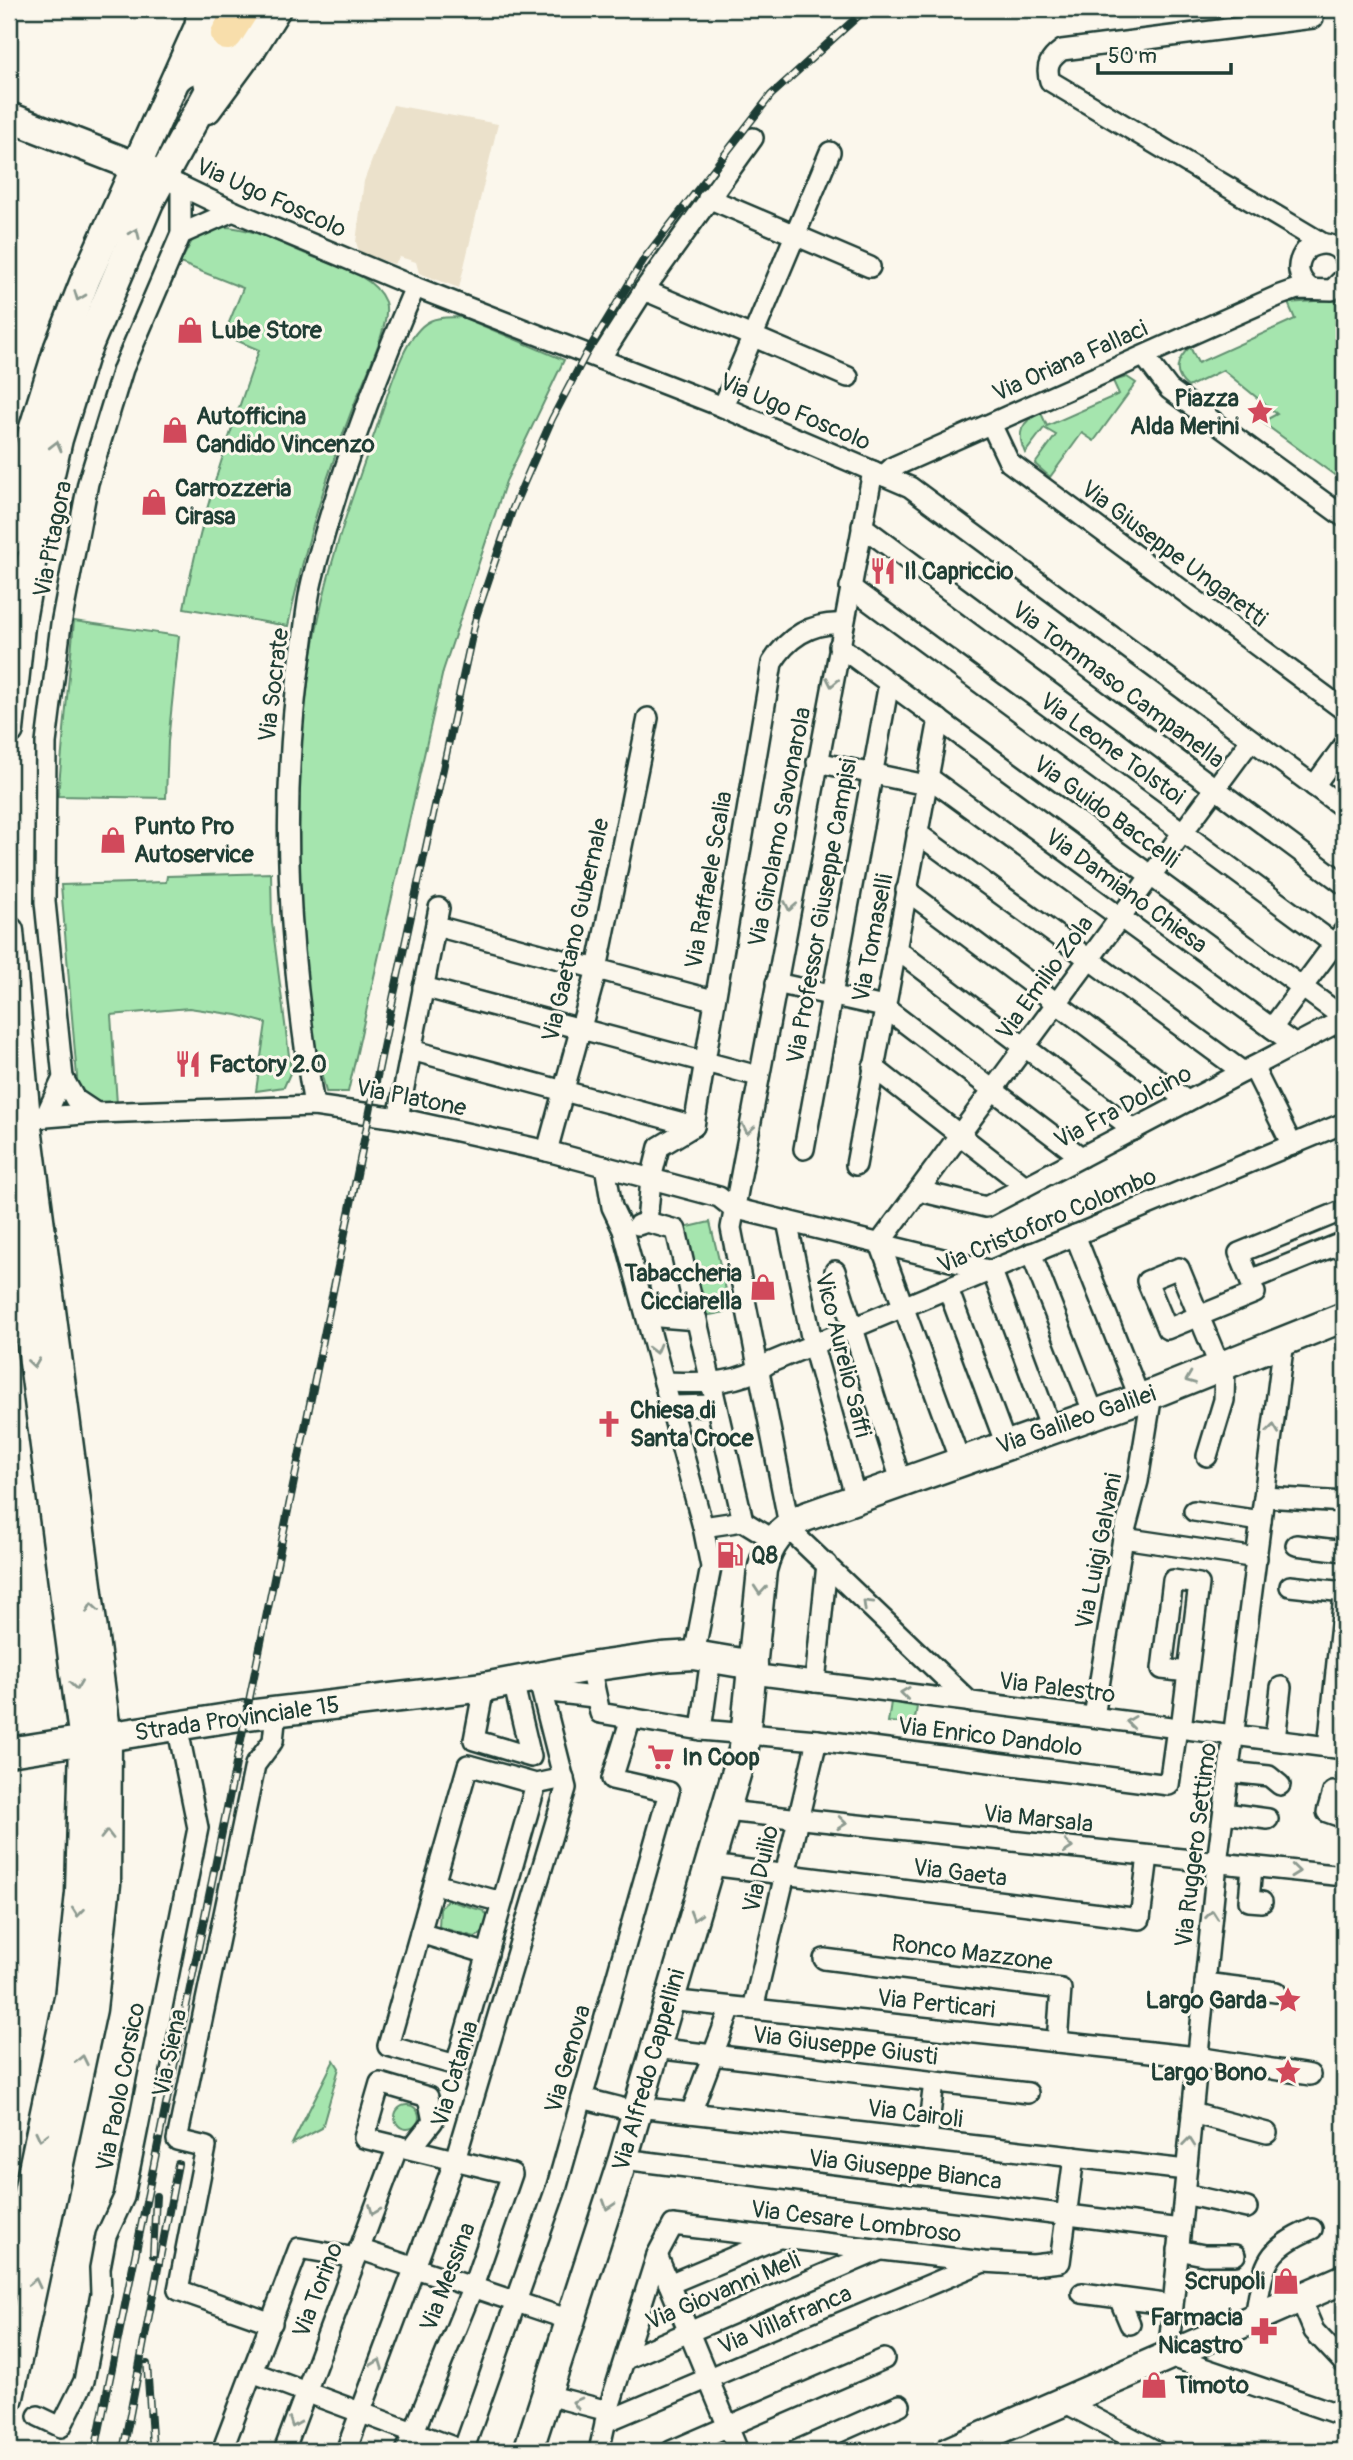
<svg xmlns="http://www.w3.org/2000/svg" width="1353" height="2460" font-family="Pangolin,sans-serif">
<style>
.built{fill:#ebe1cb}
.green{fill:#a5e5ae;stroke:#629171;stroke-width:2}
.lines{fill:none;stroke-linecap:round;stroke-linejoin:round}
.primary-tunnel{stroke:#cfd2c7;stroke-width:32;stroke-dasharray:32 16;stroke-linecap:butt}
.street-casing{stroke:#1f3d34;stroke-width:24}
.secondary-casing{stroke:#1f3d34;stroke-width:33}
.primary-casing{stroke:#1f3d34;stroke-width:37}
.street{stroke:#fbf7ec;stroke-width:19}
.secondary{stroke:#fbf7ec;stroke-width:28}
.primary{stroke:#f8deab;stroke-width:32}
.rail-casing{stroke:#1f3d34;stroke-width:8}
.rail{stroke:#fbf7ec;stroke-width:5;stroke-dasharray:16;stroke-linecap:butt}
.oneway{stroke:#8d9a90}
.labels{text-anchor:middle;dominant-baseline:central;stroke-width:6;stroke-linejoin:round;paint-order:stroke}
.street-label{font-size:24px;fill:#1f3d34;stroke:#fbf7ec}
.poi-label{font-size:24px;font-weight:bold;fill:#1f3d34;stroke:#fbf7ec;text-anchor:start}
</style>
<rect width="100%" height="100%" fill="#fbf7ec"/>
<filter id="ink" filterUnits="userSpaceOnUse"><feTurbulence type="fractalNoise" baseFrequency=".0143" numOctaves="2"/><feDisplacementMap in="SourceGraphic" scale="14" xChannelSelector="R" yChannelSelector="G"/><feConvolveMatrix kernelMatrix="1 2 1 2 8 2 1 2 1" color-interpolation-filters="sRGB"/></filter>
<g filter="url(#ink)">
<polygon class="built" points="393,105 498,124 459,288 419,273 416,262 400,257 394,264 359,252 356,242 364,181"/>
<g class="green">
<path d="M221,227C250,226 279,243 306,254C332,265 374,273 385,302C391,319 372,361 365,378C331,458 306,541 288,626L184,608C200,519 229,435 259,350L224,335L243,288L180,263L194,237Z"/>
<path d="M1344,294V482L1262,422L1277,414L1223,370L1188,387C1172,374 1176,360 1190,347L1198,363L1295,319L1288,303L1328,300Z"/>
<path d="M462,317L564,360L506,481L443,671L348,1092H326C288,946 289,750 322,603C335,545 355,488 375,432C386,403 402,334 430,321C440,316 452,318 462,317Z"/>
<path d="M1127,377L1136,383L1094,441L1082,433L1050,477L1035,464L1056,435L1044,428L1025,453C1016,433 1021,421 1041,413L1047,426L1119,394L1113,381Z"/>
<polygon points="74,621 179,636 168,742 166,798 58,796"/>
<polygon points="271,873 272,922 291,1071 284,1087 256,1091 266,1023 237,1015 189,1008 111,1015 117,1104 96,1104 78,1089 61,885 166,882 167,876"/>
<polygon points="710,1222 731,1311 704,1316 684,1228"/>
<polygon points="891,1702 917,1707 914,1724 888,1722"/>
<polygon points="447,1900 484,1911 489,1919 484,1933 475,1937 439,1927 440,1908"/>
<polygon points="334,2060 339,2068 322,2128 292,2144"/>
<circle cx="407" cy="2117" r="12"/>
</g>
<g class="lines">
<g class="primary-tunnel">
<polyline points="137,197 178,113 218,49"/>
<polyline points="80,333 118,238"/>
</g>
<defs>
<g id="street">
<path d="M1313,18L1062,50C1050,59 1045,66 1050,81L1322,243"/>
<polyline points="162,177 233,211 415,287 723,407 910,487 1344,808"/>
<polyline points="708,198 870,267"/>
<polyline points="181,234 233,211"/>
<path d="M1311,289C1296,278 1295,263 1307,249C1321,241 1335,242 1344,256"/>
<polyline points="644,290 848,377"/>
<polyline points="1144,356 1169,389 1344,517"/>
<polyline points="600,359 644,290 753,138"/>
<polyline points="723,407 830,152"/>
<polyline points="991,424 1009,462 1344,710"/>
<polyline points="873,471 731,1228 789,1525 794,1534 970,1702"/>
<polyline points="883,476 893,467 1280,295 1297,289 1332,290 1344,278"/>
<polyline points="862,526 1344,884"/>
<polyline points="850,587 1344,951"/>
<polyline points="839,646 1344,1018"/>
<polyline points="817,762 926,785"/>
<polyline points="928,777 1295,1045"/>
<polyline points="1314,786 1344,745"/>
<polyline points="917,833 1243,1072"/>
<polyline points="906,890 1187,1101"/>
<polyline points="436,926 713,1000"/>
<polyline points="896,949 1134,1130"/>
<polyline points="776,983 884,1007 1081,1157"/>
<polyline points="423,987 758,1076"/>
<polyline points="1272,1028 1344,931"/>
<polyline points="411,1050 694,1126"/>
<polyline points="873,1067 1025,1186"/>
<polyline points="1253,1067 1292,1145"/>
<polyline points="63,1078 75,1099 96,1113"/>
<path d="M314,1106C289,955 278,806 301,654C305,630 306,605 312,581C337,480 374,382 415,287"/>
<polyline points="45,1117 63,1078 45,902 46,743 61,624 88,483 123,369 181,234 181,186"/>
<polyline points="398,1118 439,908"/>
<polyline points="9,1120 96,1113 314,1106 398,1118 547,1151 719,1197 733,1208 992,1271 1051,1429"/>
<polyline points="804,1149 889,683"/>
<polyline points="547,1151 597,969 648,718"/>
<polyline points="856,1165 939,719"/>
<polyline points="605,1166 612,1207 623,1230 703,1527 711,1567 694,1655"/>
<polyline points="919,1191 986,1207 1344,1019"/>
<polyline points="787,1221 813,1346 856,1499"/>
<path d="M647,1222L651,1179L659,1147L694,1126L772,663C788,637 812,622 843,624"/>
<polyline points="638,1225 647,1222 676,1230 743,1521"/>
<polyline points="1075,1235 1140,1399"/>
<polyline points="879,1244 1251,740"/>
<polyline points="881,1246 960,1461"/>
<polyline points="1031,1253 1094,1414"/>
<polyline points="835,1271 901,1481"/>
<polyline points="1250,1280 1239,1253 1344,1210"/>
<polyline points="948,1289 1006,1445"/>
<polyline points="647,1316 697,1320"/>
<polyline points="1284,1341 1217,1863 1168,2356 1344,2416"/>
<path d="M1220,1367L1179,1268L1147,1281L1167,1329C1197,1317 1226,1305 1255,1293L1250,1280L1344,1242"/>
<path d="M664,1382C701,1383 738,1386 769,1363L1344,1123"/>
<polyline points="671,1406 716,1405"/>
<polyline points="1207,1456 1224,1400 1225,1365"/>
<polyline points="1265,1497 1344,1502"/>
<polyline points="1194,1511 1261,1521"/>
<polyline points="703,1527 743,1521 774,1540"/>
<polyline points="1123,1538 1257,1558"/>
<polyline points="1296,1545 1344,1551"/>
<polyline points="1290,1586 1344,1592"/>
<polyline points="590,1667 600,1713 701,1730 817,1740 1169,1785 1177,1728"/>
<polyline points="752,1674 1344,1749"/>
<polyline points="815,1682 827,1564"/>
<polyline points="484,1687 474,1740 531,1757 513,1681"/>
<polyline points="542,1691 594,1697"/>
<polyline points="1094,1717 1123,1538 1138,1481 1152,1394"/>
<polyline points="1181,1728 1199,1584 1173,1580 1162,1669 1188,1672"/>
<polyline points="701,1730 711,1658"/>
<polyline points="1275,1740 1281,1687"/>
<polyline points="1328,1747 1344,1596"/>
<polyline points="1230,1772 1269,1776 1280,1785"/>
<polyline points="536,1784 456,2065 388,2046 468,1765 536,1784 564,1778"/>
<polyline points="1333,1792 1327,1812 1344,1818"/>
<polyline points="726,1811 1344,1876"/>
<polyline points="1224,1813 1268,1819"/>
<polyline points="710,1865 1140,1919 1148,1856"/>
<polyline points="1252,1867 1249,1901 1262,1902"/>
<polyline points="434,1884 502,1902"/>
<polyline points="420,1933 488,1954"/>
<polyline points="824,1959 1061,1989 1057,2042"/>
<polyline points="1205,1983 1276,1992"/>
<polyline points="669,2000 1197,2057 1310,2075"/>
<polyline points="753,2009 817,1740"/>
<polyline points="655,2048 1028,2093"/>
<polyline points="582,2098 637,2112"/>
<polyline points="638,2107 1186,2170"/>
<polyline points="691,2113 731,2007"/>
<polyline points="1192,2113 1267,2133"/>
<polyline points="927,2140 934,2082"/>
<polyline points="623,2159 1180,2229"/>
<polyline points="1184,2194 1247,2208"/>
<polyline points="359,2249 570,2320"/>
<polyline points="1178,2250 1204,2255 1235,2255"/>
<polyline points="657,2255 738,2451"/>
<polyline points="669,2284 776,2239"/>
<polyline points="1082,2293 1172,2305"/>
<polyline points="1119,2298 1130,2324"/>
<polyline points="1300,2298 1314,2331 1344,2363"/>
<path d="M1255,2317C1264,2267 1262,2250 1312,2229"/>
<polyline points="272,2323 178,2290 206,2147 177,2140 255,1765 273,1741 276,1712"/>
<polyline points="626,2359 878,2251"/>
<polyline points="252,2372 464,2451"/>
<polyline points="547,2395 608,2411"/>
<polyline points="1064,2402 1156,2451"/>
<polyline points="38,2416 61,2427 84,2381 101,2294 100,2268 106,2236 124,2197 198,1828 177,1725"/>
<polyline points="605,2422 981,2263"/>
<polyline points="222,2451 299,2248 356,2258"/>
<polyline points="284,2451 398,2146"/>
<polyline points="346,2451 455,2160 566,1788 538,1677"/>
<polyline points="406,2451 472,2289 512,2174 364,2138 380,2083 428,2097 433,2121 411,2149"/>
<polyline points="463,2451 557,2186 669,1792 612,1779 631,1718"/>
<polyline points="599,2451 608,2411 657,2255 673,2225 984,2262 1033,2265 1060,2262 1074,2157"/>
<polyline points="671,2451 884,2359"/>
<polyline points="796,2451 900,2405"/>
</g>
<g id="secondary">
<path d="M200,20C196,52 226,67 251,49"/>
<polyline points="207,109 251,49 276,9"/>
<polyline points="9,117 153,173"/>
<polyline points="9,541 33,431 59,347 86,278 207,9"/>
<path d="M9,730L20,626L37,530L58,439L84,355L149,202L210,90L207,76C196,66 187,69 177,78"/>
<polyline points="9,931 26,1119 107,1738 106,1884 92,2009 9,2397"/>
<polyline points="9,1173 84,1742 80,1893 69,1998 9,2283"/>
<polyline points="9,1752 247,1715 484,1687 590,1667 661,1657 694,1655 753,1665"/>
<path d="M528,2451L623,2159L744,1747L762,1570C769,1543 780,1529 805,1517L1152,1394L1344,1317"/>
<polyline points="950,2451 1344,2279"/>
</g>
<polyline id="primary" points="227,34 243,9"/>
</defs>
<use href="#street" class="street-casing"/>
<use href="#secondary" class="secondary-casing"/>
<use href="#primary" class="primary-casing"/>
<use href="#street" class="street"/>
<use href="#secondary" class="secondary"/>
<use href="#primary" class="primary"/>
<defs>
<g id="rail">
<polyline points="153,2255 156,2196"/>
<polyline points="147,2364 153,2451"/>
<polyline points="95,2451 393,999 476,617 513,508 552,419 586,354 644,259 771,95 866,9"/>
<polyline points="123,2451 178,2164"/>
</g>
</defs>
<use href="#rail" class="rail-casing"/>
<use href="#rail" class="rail"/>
</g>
<defs><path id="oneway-chevron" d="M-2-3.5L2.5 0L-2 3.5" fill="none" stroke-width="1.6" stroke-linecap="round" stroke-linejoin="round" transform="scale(1.75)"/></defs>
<g class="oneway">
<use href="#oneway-chevron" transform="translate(135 233) rotate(-66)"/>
<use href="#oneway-chevron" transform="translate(79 296) rotate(111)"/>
<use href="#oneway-chevron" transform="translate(56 446) rotate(-76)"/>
<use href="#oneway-chevron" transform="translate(832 682) rotate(101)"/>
<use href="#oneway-chevron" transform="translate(790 906) rotate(101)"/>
<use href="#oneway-chevron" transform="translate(748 1129) rotate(101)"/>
<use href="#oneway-chevron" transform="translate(655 1349) rotate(75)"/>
<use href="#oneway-chevron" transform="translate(34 1363) rotate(82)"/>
<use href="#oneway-chevron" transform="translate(1190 1379) rotate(158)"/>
<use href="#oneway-chevron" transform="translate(1273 1429) rotate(-83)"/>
<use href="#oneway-chevron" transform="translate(760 1590) rotate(95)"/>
<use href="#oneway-chevron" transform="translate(867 1604) rotate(-136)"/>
<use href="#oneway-chevron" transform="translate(92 1608) rotate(-98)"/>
<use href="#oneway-chevron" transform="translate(76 1685) rotate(82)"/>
<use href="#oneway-chevron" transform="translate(905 1693) rotate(-173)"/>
<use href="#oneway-chevron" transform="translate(1131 1722) rotate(-173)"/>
<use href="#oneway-chevron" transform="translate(842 1823) rotate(6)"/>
<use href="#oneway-chevron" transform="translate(107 1835) rotate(-90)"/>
<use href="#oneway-chevron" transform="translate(1068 1847) rotate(6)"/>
<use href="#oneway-chevron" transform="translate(1295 1871) rotate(6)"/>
<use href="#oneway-chevron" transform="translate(78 1912) rotate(96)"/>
<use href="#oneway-chevron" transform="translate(1212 1915) rotate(-84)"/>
<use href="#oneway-chevron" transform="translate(695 1916) rotate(107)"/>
<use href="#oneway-chevron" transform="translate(82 2060) rotate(-78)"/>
<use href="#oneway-chevron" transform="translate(41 2136) rotate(103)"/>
<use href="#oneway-chevron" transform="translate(1189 2142) rotate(-84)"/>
<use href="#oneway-chevron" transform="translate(608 2205) rotate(108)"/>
<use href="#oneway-chevron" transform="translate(374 2210) rotate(111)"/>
<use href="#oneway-chevron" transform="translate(35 2283) rotate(-77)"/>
<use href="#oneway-chevron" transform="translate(378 2364) rotate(-69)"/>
<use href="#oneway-chevron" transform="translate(577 2403) rotate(-165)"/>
<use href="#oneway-chevron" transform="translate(294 2423) rotate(111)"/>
</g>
</g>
<defs>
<symbol id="shop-bare" viewBox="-9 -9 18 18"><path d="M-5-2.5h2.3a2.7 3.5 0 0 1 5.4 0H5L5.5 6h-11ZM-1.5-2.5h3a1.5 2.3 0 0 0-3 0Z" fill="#d1495b" stroke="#fbf7ec" stroke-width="2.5" paint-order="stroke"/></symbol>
<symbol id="sight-bare" viewBox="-9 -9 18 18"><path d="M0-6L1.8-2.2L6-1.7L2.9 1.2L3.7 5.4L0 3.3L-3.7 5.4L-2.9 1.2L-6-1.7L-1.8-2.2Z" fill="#d1495b" stroke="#fbf7ec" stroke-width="2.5" paint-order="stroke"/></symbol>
<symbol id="restaurant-bare" viewBox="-9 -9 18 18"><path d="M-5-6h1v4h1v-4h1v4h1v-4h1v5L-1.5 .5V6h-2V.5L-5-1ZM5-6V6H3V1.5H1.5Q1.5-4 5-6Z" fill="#d1495b" stroke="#fbf7ec" stroke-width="2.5" paint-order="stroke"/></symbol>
<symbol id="church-bare" viewBox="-9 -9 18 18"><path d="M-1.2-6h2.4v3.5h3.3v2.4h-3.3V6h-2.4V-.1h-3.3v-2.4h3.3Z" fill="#d1495b" stroke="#fbf7ec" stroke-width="2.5" paint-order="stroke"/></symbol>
<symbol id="fuel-bare" viewBox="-9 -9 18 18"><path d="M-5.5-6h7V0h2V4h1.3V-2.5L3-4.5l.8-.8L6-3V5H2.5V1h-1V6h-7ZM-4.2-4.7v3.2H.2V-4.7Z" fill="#d1495b" stroke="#fbf7ec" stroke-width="2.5" paint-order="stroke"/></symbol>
<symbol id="supermarket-bare" viewBox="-9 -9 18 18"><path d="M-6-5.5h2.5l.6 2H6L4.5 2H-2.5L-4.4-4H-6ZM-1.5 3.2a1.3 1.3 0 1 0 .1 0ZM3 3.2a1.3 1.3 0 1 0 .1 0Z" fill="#d1495b" stroke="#fbf7ec" stroke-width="2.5" paint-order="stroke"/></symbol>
<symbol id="pharmacy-bare" viewBox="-9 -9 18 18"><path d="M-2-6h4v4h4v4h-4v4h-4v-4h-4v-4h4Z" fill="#d1495b" stroke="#fbf7ec" stroke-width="2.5" paint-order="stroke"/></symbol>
</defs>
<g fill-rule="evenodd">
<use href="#shop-bare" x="171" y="311" width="38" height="38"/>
<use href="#sight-bare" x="1241" y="393" width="38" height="38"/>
<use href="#shop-bare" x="156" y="411" width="38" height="38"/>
<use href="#shop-bare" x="135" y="483" width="38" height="38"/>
<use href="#restaurant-bare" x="864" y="552" width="38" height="38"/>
<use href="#shop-bare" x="94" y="821" width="38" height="38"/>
<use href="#restaurant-bare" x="169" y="1045" width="38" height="38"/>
<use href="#shop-bare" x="744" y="1268" width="38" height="38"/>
<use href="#church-bare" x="590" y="1405" width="38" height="38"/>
<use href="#fuel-bare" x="711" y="1536" width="38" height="38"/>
<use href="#supermarket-bare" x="642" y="1738" width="38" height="38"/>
<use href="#sight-bare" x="1269" y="1981" width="38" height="38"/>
<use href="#sight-bare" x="1269" y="2053" width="38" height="38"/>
<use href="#shop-bare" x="1267" y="2262" width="38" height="38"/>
<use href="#pharmacy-bare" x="1245" y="2312" width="38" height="38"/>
<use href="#shop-bare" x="1135" y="2366" width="38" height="38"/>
</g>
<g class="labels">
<g class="street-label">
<text transform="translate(271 198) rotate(24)">Via Ugo Foscolo</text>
<text transform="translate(1070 361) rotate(-24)">Via Oriana Fallaci</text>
<text transform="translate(795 412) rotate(23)">Via Ugo Foscolo</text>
<text transform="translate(53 539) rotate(-79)">Via Pitagora</text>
<text transform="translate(1174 554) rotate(37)">Via Giuseppe Ungaretti</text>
<text transform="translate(274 685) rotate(-83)">Via Socrate</text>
<text transform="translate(1118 685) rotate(37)">Via Tommaso Campanella</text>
<text transform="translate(1112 749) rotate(36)">Via Leone Tolstoi</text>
<text transform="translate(1106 812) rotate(36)">Via Guido Baccelli</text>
<text transform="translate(780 827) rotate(-79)">Via Girolamo Savonarola</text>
<text transform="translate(709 880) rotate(-80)">Via Raffaele Scalia</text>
<text transform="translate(1126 891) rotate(36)">Via Damiano Chiesa</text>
<text transform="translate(822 911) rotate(-80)">Via Professor Giuseppe Campisi</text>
<text transform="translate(576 930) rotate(-77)">Via Gaetano Gubernale</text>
<text transform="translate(873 938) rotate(-79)">Via Tomaselli</text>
<text transform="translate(1045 978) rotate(-54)">Via Emilio Zola</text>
<text transform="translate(411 1098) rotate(11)">Via Platone</text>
<text transform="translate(1123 1107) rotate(-28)">Via Fra Dolcino</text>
<text transform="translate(1047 1221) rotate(-23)">Via Cristoforo Colombo</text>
<text transform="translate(843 1355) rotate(76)">Vico Aurelio Saffi</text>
<text transform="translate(1076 1420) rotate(-19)">Via Galileo Galilei</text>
<text transform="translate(1099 1551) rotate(-79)">Via Luigi Galvani</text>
<text transform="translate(1057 1688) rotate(7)">Via Palestro</text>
<text transform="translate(237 1719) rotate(-8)">Strada Provinciale 15</text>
<text transform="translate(990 1737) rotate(7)">Via Enrico Dandolo</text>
<text transform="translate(1038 1819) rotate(6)">Via Marsala</text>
<text transform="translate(1196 1845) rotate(-83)">Via Ruggero Settimo</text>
<text transform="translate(761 1869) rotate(-77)">Via Duilio</text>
<text transform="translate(960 1873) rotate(7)">Via Gaeta</text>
<text transform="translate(972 1953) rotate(7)">Ronco Mazzone</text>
<text transform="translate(936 2004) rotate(6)">Via Perticari</text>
<text transform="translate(845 2046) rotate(7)">Via Giuseppe Giusti</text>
<text transform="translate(170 2053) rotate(-78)">Via Siena</text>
<text transform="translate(568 2059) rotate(-74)">Via Genova</text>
<text transform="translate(649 2070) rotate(-74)">Via Alfredo Cappellini</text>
<text transform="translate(455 2074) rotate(-73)">Via Catania</text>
<text transform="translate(121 2087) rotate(-79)">Via Paolo Corsico</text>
<text transform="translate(915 2114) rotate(7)">Via Cairoli</text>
<text transform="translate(905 2170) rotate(7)">Via Giuseppe Bianca</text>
<text transform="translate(856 2222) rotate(7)">Via Cesare Lombroso</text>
<text transform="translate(448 2277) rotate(-69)">Via Messina</text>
<text transform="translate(318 2290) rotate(-69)">Via Torino</text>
<text transform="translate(723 2291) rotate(-23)">Via Giovanni Meli</text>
<text transform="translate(785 2320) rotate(-23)">Via Villafranca</text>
</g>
<g class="poi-label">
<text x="211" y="330">Lube Store</text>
<text x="1239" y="398" text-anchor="end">Piazza<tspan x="1239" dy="28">Alda Merini</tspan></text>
<text x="196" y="416">Autofficina<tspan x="196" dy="28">Candido Vincenzo</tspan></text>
<text x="175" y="488">Carrozzeria<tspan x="175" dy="28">Cirasa</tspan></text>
<text x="904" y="571">Il Capriccio</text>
<text x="134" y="826">Punto Pro<tspan x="134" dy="28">Autoservice</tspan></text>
<text x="209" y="1064">Factory 2.0</text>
<text x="742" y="1273" text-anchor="end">Tabaccheria<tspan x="742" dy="28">Cicciarella</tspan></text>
<text x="630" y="1410">Chiesa di<tspan x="630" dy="28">Santa Croce</tspan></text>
<text x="751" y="1555">Q8</text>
<text x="682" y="1757">In Coop</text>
<text x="1267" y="2000" text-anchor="end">Largo Garda</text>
<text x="1267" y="2072" text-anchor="end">Largo Bono</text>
<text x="1265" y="2281" text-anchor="end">Scrupoli</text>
<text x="1243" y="2317" text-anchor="end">Farmacia<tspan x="1243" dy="28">Nicastro</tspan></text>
<text x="1175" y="2385">Timoto</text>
</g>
</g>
<rect width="1353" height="2460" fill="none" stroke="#fbf7ec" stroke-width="35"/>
<rect x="18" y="18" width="1318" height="2425" fill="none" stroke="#1f3d34" stroke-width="2.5" filter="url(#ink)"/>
<path d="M1098 63v10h133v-10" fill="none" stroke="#1f3d34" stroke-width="3.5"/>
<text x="1108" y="63" font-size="21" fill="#1f3d34" stroke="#fbf7ec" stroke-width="5" paint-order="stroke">50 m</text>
</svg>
